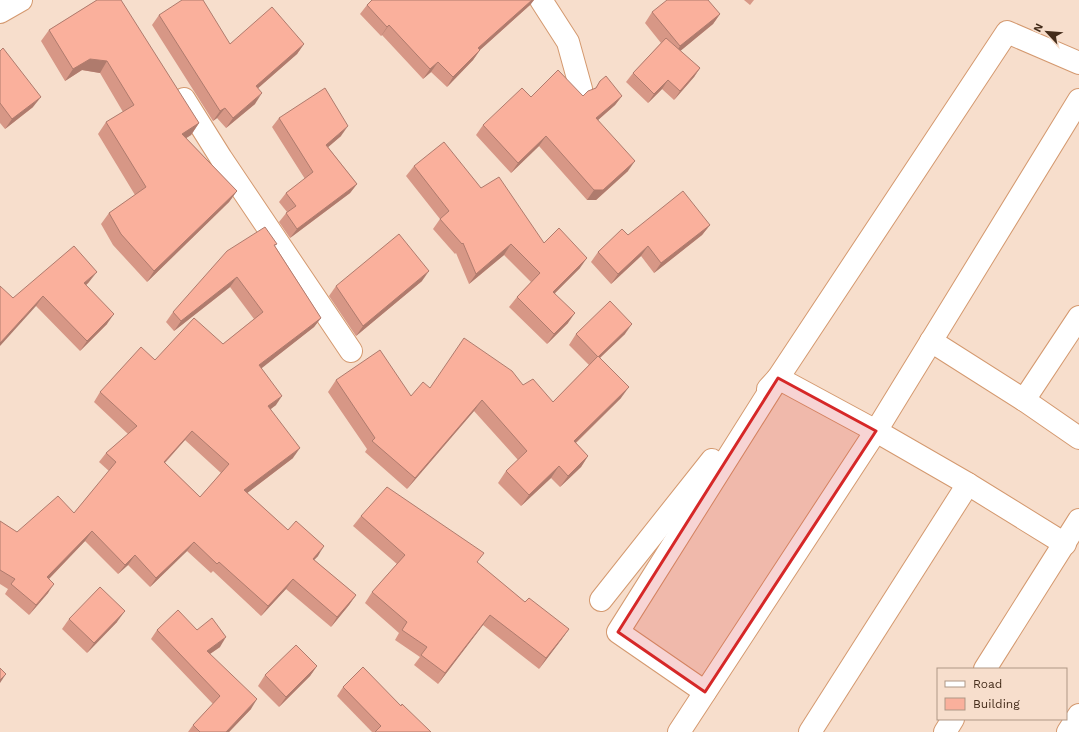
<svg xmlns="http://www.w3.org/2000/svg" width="1079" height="732" font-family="'Work Sans',sans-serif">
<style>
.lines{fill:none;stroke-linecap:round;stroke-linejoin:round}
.street-casing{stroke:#d4996f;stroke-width:24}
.secondary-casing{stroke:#d4996f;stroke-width:24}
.street{stroke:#fff;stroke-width:22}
.secondary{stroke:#fff;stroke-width:22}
.wall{fill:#d79786;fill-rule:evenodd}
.shaded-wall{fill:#af7b6d}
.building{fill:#fab09c;stroke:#af7b6d;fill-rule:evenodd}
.marked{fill:#d62828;fill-opacity:0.2;stroke:#d62828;stroke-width:3;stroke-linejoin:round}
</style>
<rect width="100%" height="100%" fill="#f7decc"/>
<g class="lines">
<defs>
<g id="street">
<polyline points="541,0 568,42 581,89"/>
<polyline points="184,99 221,158 351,351"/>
<polyline points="931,341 1024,400 1079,438"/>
<polyline points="768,389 778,378 876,431 968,484 1065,544"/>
<polyline points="1024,400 1079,317"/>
<polyline points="601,600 712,460"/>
<polyline points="985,669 1079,520"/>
<polyline points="705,692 618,632 778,378 1007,32 1079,63"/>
<polyline points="679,732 876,431 1079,100"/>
<polyline points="810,732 968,484"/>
<polyline points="945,732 953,719"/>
<polyline points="1068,732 1079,715"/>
</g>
<polyline id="secondary" points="0,12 21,0"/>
</defs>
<use href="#street" class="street-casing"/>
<use href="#secondary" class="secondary-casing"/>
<use href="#street" class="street"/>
<use href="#secondary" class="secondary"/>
</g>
<g class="wall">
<polygon points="97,0 199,123 191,135 186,138 237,191 229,202 147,282 113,245 101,224 109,213 135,195 98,134 106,122 123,112 100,73 82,70 65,81 41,41 49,30"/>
<polygon points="372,0 534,0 530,5 480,50 473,60 447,87 431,72 423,79 382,35 381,36 360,14 367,5"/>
<polygon points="744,0 754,0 750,5"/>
<polygon points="652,12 720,14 713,24 680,51 700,68 694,77 674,100 662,89 648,103 626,82 633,73 661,43 645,23"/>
<polygon points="159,15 230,44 304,44 297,54 258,88 255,104 226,128 217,118 213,121 152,25"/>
<polygon points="0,51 33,107 5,129 0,123"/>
<polygon points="600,81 622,96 615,105 598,120 628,171 596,200 587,200 539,146 511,173 476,135 483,125 531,97 583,96 595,89"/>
<polygon points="279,118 341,136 328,147 357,184 350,193 290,238 279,222 287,212 279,202 286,193 305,179 272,127"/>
<polygon points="414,166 481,188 544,243 580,268 555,293 568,323 547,344 509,307 517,297 531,282 504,255 469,284 456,253 455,254 433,229 440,219 406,176"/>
<polygon points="710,225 702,235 654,273 641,256 611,284 591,262 598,252 628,235"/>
<path d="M277,244L275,246L321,318L314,327L261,368L276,405L270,409L293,458L247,493L288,530L318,556L314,560L356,595L349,605L331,627L286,589L261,616L213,571L211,573L187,551L150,587L128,565L118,574L85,541L49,579L48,593L29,615L5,594L8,589L0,584V521L17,532L74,513L109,471L99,462L106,453L128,434L94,402L100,392L155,360L223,344L254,319L230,287L174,331L166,322L173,312ZM185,440L221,473L200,497L165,463Z"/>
<polygon points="422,281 356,336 329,296 336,286"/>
<polygon points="89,282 86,285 107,324 80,351 36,306 13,298"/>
<polygon points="576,334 625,334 600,358 621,398 576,443 588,456 581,467 560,487 551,478 521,506 498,483 506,471 518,460 474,411 407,489 365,452 367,449 328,392 336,380 411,396 430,388 523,385 553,402 589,365 569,345"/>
<polygon points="361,516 477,563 525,602 569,629 539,669 483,625 438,684 414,665 420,657 395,640 399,633 365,603 372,592 397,564 353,526"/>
<polygon points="69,619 117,622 87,653 62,629"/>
<polygon points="157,630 197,630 220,647 210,654 251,709 229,732 188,732 193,725 213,704 151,639"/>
<polygon points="317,666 310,676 279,707 258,686 265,675"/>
<polygon points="343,687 401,706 431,732 372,732 337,696"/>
</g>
<g class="shaded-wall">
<polygon points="532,0 534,0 530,5 471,58 478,48"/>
<polygon points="720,14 713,24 673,57 680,46"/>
<polygon points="389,25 382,35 381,36 387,27"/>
<polygon points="304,44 297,54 249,96 256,86"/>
<polygon points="480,50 473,60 447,87 453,77"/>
<polygon points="90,59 107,61 100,73 82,70 65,81 73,69"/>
<polygon points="438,62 431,72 423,79 430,69"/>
<polygon points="700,68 694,77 674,100 680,91"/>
<polygon points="668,80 662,89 648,103 654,94"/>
<polygon points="262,93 255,104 226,128 233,118"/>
<polygon points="622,96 615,105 589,128 596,118"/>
<polygon points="41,97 33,107 5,129 12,119"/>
<polygon points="225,108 217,118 213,121 220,111"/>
<polygon points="199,123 191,135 174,146 182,134"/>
<polygon points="348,126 341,136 319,155 326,145"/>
<polygon points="546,136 539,146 511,173 518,163"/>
<polygon points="635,161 628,171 596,200 587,200 594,190"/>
<polygon points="357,184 350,193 290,238 297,229"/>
<polygon points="237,191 229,202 147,282 154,271"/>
<polygon points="710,225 702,235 654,273 661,263"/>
<polygon points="511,244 504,255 469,284 476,274"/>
<polygon points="648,246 641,256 611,284 618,274"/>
<polygon points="587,258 580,268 546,302 553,292"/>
<polygon points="429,271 422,281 356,336 363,326"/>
<polygon points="97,272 89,282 77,294 84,283"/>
<polygon points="237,277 230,287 174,331 181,321"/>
<polygon points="43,296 36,306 0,346 0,343"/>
<polygon points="575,313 568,323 547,344 554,334"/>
<polygon points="114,314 107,324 80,351 87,341"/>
<polygon points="321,318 314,327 253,375 259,365"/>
<polygon points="632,324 625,334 590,367 598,357"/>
<polygon points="629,387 621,398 566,452 574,441"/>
<polygon points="282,396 276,405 262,416 268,406"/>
<polygon points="482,400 474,411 407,489 415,478"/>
<polygon points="192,431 185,440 157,471 164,462"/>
<polygon points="300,448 293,458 238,500 244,490"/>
<polygon points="588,456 581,467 560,487 568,476"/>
<polygon points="559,466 551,478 521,506 529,495"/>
<polygon points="92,531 85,541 41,587 47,577"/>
<polygon points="194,542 187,551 150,587 156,578"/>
<polygon points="324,546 318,556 306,568 313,559"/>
<polygon points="135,555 128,565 118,574 125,565"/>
<polygon points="293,579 286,589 261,616 268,606"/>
<polygon points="54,584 48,593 29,615 36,605"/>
<polygon points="356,595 349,605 331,627 337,617"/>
<polygon points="125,611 117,622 87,653 94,643"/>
<polygon points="490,615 483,625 438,684 445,673"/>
<polygon points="569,629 562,639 539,669 546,658"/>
<polygon points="226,637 220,647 201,660 207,651"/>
<polygon points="317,666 310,676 279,707 286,697"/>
<polygon points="6,674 0,683 0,680"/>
<polygon points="257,699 251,709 229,732 226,732"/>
</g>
<g class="building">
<polygon points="97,0 121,0 199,123 182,134 237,191 154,271 121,234 109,213 146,187 106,122 134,105 107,61 90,59 73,69 49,30"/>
<polygon points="182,0 203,0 230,44 272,7 304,44 256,86 262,93 233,118 225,108 220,111 159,15"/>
<polygon points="372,0 532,0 478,48 480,50 453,77 438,62 430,69 389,25 387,27 367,5"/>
<polygon points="667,0 708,0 720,14 680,46 652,12"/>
<polygon points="666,38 700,68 680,91 668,80 654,94 633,73"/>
<polygon points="3,48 41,97 12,119 0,103 0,51"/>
<polygon points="558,70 583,96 588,91 596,88 600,81 606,76 622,96 596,118 635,161 603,190 594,190 546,136 518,163 483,125 522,88 531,97"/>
<polygon points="325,88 348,126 326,145 357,184 297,229 286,213 296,206 286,193 313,172 279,118"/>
<polygon points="444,142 481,188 499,177 544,243 559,228 587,258 553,292 575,313 554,334 517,297 540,273 511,244 476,274 463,243 462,244 440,219 449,211 414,166"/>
<polygon points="683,191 710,225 661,263 648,246 618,274 598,252 622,229 628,235"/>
<path d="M265,227L277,244L274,245L321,318L259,365L282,396L268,406L300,448L244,490L288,530L296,521L324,546L313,559L356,595L337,617L293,579L268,606L219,562L217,564L194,542L156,578L135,555L125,565L92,531L47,577L54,584L36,605L11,584L15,579L0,570V521L17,532L58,496L74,513L116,462L106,453L137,426L100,392L141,347L155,360L194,318L223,344L263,312L237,277L181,321L173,312L227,251ZM192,431L229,464L200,497L164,462Z"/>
<polygon points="399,234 429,271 363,326 336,286"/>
<polygon points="74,246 97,272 84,283 114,314 87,341 43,296 0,343 0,286 13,298"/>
<polygon points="610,301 632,324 598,357 576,334"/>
<polygon points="464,338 512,371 523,385 533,379 553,402 598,356 629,387 574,441 588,456 568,476 559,466 529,495 506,471 527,451 482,400 415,478 372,441 375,438 336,380 380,350 411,396 423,382 430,388"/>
<polygon points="387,487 484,553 477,562 525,602 529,598 569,629 546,658 490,615 445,673 421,655 427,647 402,630 407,622 372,592 405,555 361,516"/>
<polygon points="100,587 125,611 94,643 69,619"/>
<polygon points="178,610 197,630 212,618 226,637 207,651 257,699 226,732 200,732 193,725 220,696 157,630"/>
<polygon points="296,645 317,666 286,697 265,675"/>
<polygon points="363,667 401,706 402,704 431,732 375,732 381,726 343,687"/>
<polygon points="0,668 6,674 0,680"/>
</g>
<path class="marked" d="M778,378L876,431L705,692L618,632Z"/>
<rect x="937" y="668" width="130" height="52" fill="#f7decc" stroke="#af9785"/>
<rect x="945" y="681" width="20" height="6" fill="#ffffff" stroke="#af9785"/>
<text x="973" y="688" font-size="12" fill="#442c1a">Road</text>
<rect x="945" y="698" width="20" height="12" fill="#fab09c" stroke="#af9785"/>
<text x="973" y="708" font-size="12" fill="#442c1a">Building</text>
<g transform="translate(1047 32) rotate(296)" stroke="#f7decc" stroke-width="3" paint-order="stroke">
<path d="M0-3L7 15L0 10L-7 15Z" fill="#442c1a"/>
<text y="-6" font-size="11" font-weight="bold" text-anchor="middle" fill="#442c1a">N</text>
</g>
</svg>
